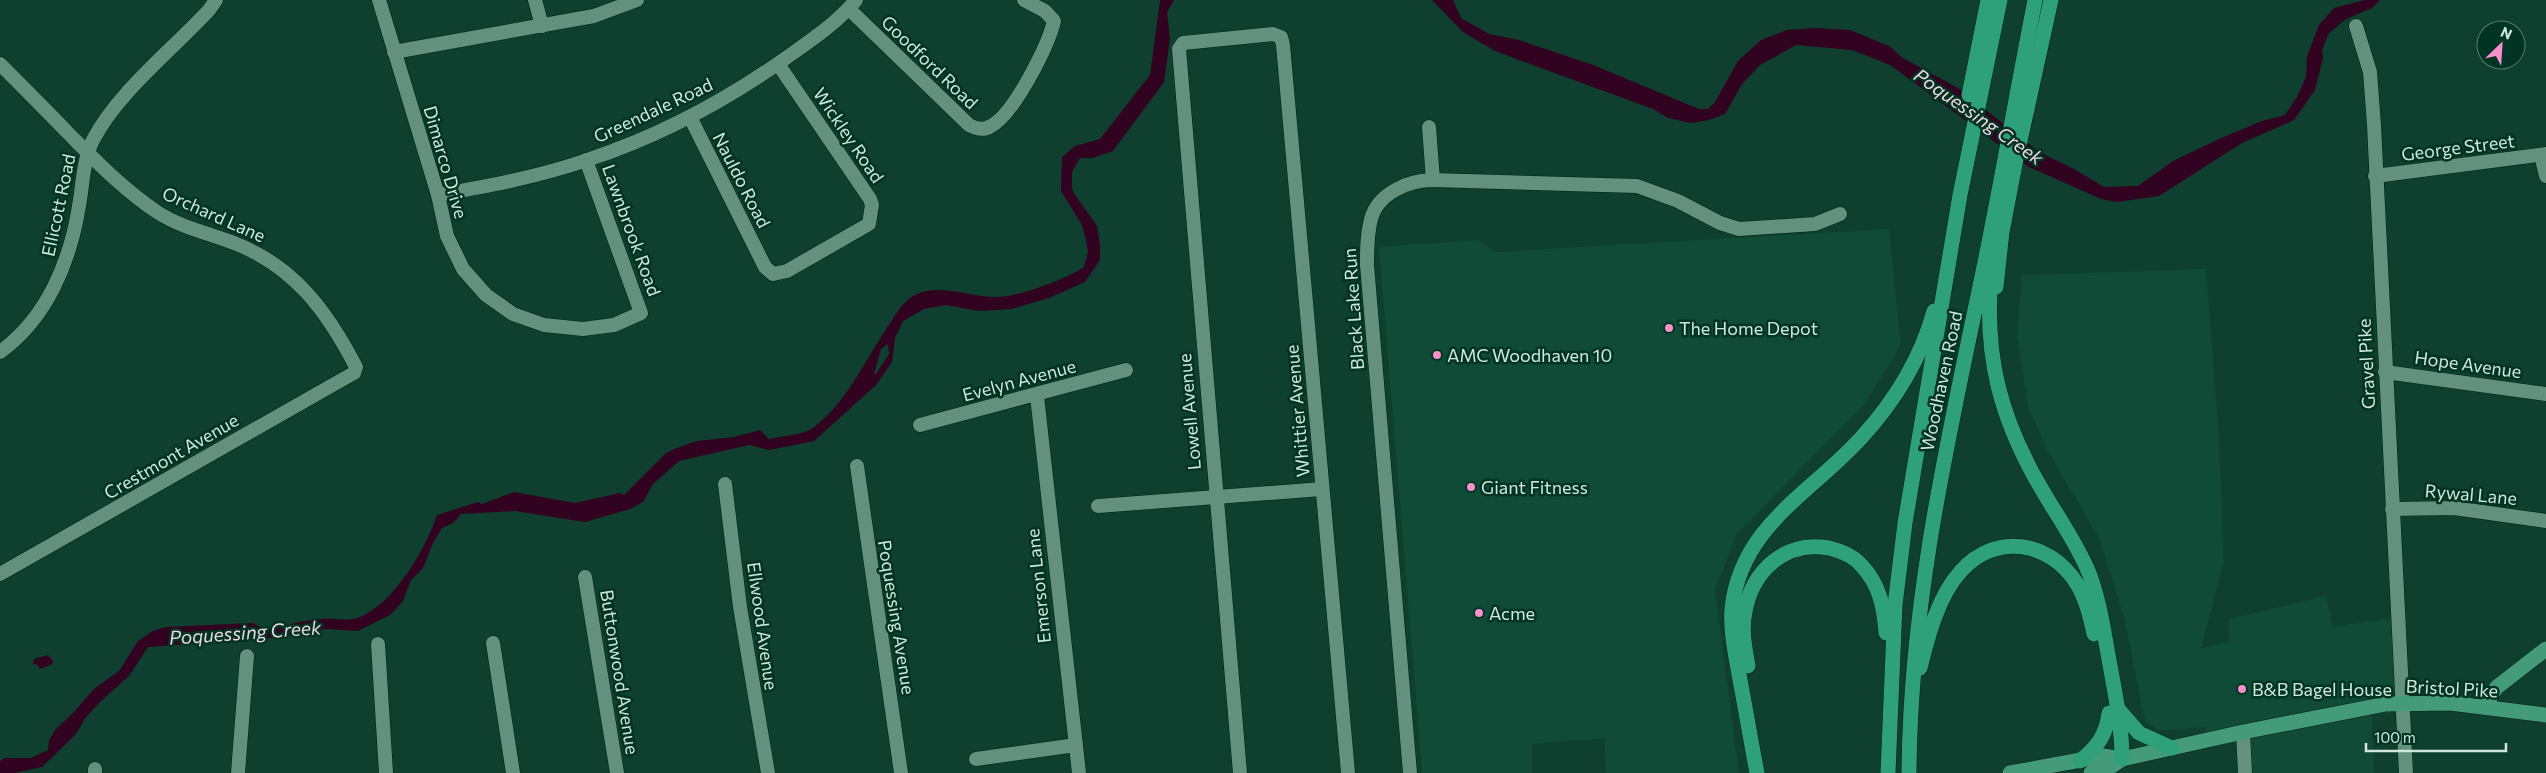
<svg xmlns="http://www.w3.org/2000/svg" width="2546" height="773" font-family="Commissioner,sans-serif">
<style>
.built{fill:#0f4b37}
.water{fill:#320221;fill-rule:evenodd}
.lines{fill:none;stroke-linecap:round;stroke-linejoin:round}
.minor-casing{stroke:#012418;stroke-width:15}
.major-casing{stroke:#012418;stroke-width:16}
.highway-casing{stroke:#012418;stroke-width:16}
.minor{stroke:#63917d;stroke-width:14}
.major{stroke:#449b7b;stroke-width:15}
.highway{stroke:#2fa17a;stroke-width:15}
.poi-dot{fill:#f890cb;stroke:#023424;stroke-width:2}
.labels{text-anchor:middle;dominant-baseline:central;stroke-width:5;stroke-linejoin:round;paint-order:stroke}
.street-label{font-size:18px;fill:#cfe7dc;stroke:#023424}
.poi-label{font-size:18px;fill:#cfe7dc;stroke:#023424;text-anchor:start}
.water-label{font-size:19px;font-style:italic;fill:#efd4e1;stroke:#023424}
</style>
<rect width="100%" height="100%" fill="#0f3f2e"/>
<g class="built">
<polygon points="1889,229 1901,346 1863,406 1737,534 1715,590 1739,773 1606,773 1604,738 1532,744 1532,773 1422,773 1379,247 1478,240 1495,252"/>
<polygon points="2206,269 2219,438 2224,562 2201,648 2229,642 2228,619 2326,596 2333,627 2393,618 2400,711 2372,715 2374,773 2248,773 2246,741 2208,748 2206,727 2159,731 2145,721 2124,617 2100,540 2046,448 2028,406 2017,337 2022,275"/>
</g>
<g class="water">
<path d="M1160,0H1174L1167,12L1170,39L1164,82L1113,151L1093,158H1080L1072,172V187L1073,192L1097,226L1100,244V260L1085,282L1049,298L1011,309L979,311L946,305L924,309L903,321L895,338L892,362L876,385L814,441L769,450L749,445L679,461L653,484L643,502L630,509L585,522L515,511L461,514L453,523L442,528L433,543L423,568L411,580L403,601L390,615L358,631L327,629L271,638L148,647L129,676L101,701L86,717L76,734L42,767L15,773H0V761L5,758H31L48,750L49,740L56,729L72,714L95,688L119,671L138,641L153,631L166,627L253,623L265,630C284,626 303,620 322,619C334,618 349,622 360,617C394,603 426,549 437,515L478,502L482,504L514,492L575,503L620,493L624,495L665,454L674,449L697,441L734,437L760,430L769,439C782,436 803,435 813,428C847,403 866,358 889,325C896,314 902,303 913,296C938,282 970,297 995,297C1016,298 1067,279 1084,267L1088,252L1086,240L1082,225L1061,191L1062,157L1075,146L1100,139L1150,75ZM888,344L889,354L876,374H874L881,349Z"/>
<polygon points="1432,0 1453,0 1461,18 1489,34 1519,40 1593,65 1699,109 1708,109 1715,102 1738,61 1761,40 1787,30 1816,28 1850,30 1889,46 1903,58 1958,88 2039,152 2074,169 2104,187 2138,186 2173,161 2219,139 2262,121 2285,115 2297,97 2306,77 2307,56 2319,25 2334,8 2365,0 2380,0 2372,8 2346,19 2329,33 2322,50 2323,58 2315,90 2294,120 2242,143 2159,196 2117,202 2101,199 2029,167 1890,65 1852,50 1796,45 1760,65 1742,84 1725,114 1709,120 1691,123 1668,118 1653,109 1495,51 1463,32"/>
<polygon points="48,655 53,661 52,664 40,669 38,665 33,664 34,659"/>
</g>
<g class="lines">
<defs>
<g id="minor">
<polyline points="379,0 438,195 447,236 463,269 486,295 513,314 544,325 583,329 614,325 641,313 586,160"/>
<polyline points="535,0 542,26"/>
<path d="M849,9L969,125C976,129 983,131 991,126C1014,114 1048,46 1054,21L1045,11L1024,0"/>
<polyline points="2356,26 2370,72 2374,125 2406,773"/>
<polyline points="394,52 594,16 637,0"/>
<path d="M0,64C23,87 46,110 69,134C97,162 124,190 157,212C180,227 208,233 234,243C294,266 327,311 356,367L354,373L345,378L0,574"/>
<polyline points="690,117 765,267 773,274 787,271 869,224 872,205 870,199 778,64"/>
<polyline points="1429,127 1433,180"/>
<polyline points="2541,155 2546,176"/>
<polyline points="2375,176 2546,154"/>
<path d="M438,195C488,186 538,177 587,160C657,137 725,101 786,58C810,41 837,23 856,0"/>
<path d="M0,352C47,318 70,262 79,206C83,184 83,160 93,140C118,92 172,50 209,10L216,0"/>
<polyline points="2385,372 2546,394"/>
<polyline points="1037,396 1079,773"/>
<polyline points="920,425 1126,370"/>
<polyline points="857,466 901,773"/>
<polyline points="725,484 740,607 768,773"/>
<polyline points="1098,506 1322,489"/>
<polyline points="2392,509 2454,508 2546,521"/>
<polyline points="585,577 617,773"/>
<polyline points="493,643 513,773"/>
<polyline points="378,644 386,773"/>
<polyline points="2243,732 2245,773"/>
<polyline points="976,759 1076,745"/>
<polyline points="95,773 95,769"/>
<polyline points="238,773 247,656"/>
<polyline points="1240,773 1179,49 1183,43 1273,34 1281,37 1283,45 1348,773"/>
<path d="M1410,773L1367,265C1367,249 1367,234 1371,219C1378,193 1409,180 1433,180L1637,186L1678,201L1720,223L1739,229L1815,224L1840,214"/>
</g>
<g id="major">
<polyline points="2487,707 2491,695 2497,687 2546,649"/>
<polyline points="2010,773 2103,756 2122,759"/>
<polyline points="2091,773 2106,770 2122,759 2243,732 2386,704 2450,703 2546,715"/>
</g>
<g id="highway">
<polyline points="1969,95 1988,0"/>
<path d="M1991,275C1984,356 2000,418 2041,488C2057,516 2077,543 2089,573C2099,599 2103,627 2108,654C2114,689 2122,723 2122,759"/>
<polyline points="1996,287 2002,232 2016,159 2051,0"/>
<path d="M1748,666C1745,648 1741,630 1745,612C1752,571 1785,540 1829,548C1841,551 1854,556 1862,566C1880,585 1884,608 1886,633"/>
<path d="M1920,668C1928,636 1938,596 1961,571C1996,532 2050,541 2077,584C2086,599 2090,616 2094,634"/>
<polyline points="2118,709 2139,733 2172,748"/>
<path d="M2080,761C2097,747 2106,736 2109,713"/>
<path d="M1757,773C1751,742 1746,711 1740,680C1736,656 1730,632 1732,608C1741,526 1810,494 1861,438C1894,402 1921,358 1934,311"/>
<polyline points="1888,773 1895,605 1905,523 1960,195 2000,0"/>
<path d="M1909,773C1910,607 1946,448 1980,286C2000,191 2016,96 2035,0"/>
</g>
</defs>
<use href="#minor" class="minor-casing"/>
<use href="#major" class="major-casing"/>
<use href="#highway" class="highway-casing"/>
<use href="#minor" class="minor"/>
<use href="#major" class="major"/>
<use href="#highway" class="highway"/>
</g>
<g class="poi-dot">
<circle cx="1669" cy="328" r="5"/>
<circle cx="1437" cy="355" r="5"/>
<circle cx="1471" cy="487" r="5"/>
<circle cx="1479" cy="613" r="5"/>
<circle cx="2242" cy="689" r="5"/>
</g>
<g class="labels">
<g class="street-label">
<text transform="translate(930 62) rotate(44)">Goodford Road</text>
<text transform="translate(653 110) rotate(-25)">Greendale Road</text>
<text transform="translate(849 135) rotate(56)">Wickley Road</text>
<text transform="translate(2458 147) rotate(-7)">George Street</text>
<text transform="translate(446 162) rotate(74)">Dimarco Drive</text>
<text transform="translate(742 180) rotate(63)">Nauldo Road</text>
<text transform="translate(58 205) rotate(-78)">Ellicott Road</text>
<text transform="translate(214 214) rotate(24)">Orchard Lane</text>
<text transform="translate(632 230) rotate(70)">Lawnbrook Road</text>
<text transform="translate(1353 309) rotate(-94)">Black Lake Run</text>
<text transform="translate(2366 364) rotate(-93)">Gravel Pike</text>
<text transform="translate(2468 364) rotate(8)">Hope Avenue</text>
<text transform="translate(1019 380) rotate(-15)">Evelyn Avenue</text>
<text transform="translate(1941 381) rotate(-78)">Woodhaven Road</text>
<text transform="translate(1297 411) rotate(-95)">Whittier Avenue</text>
<text transform="translate(1189 412) rotate(-95)">Lowell Avenue</text>
<text transform="translate(171 456) rotate(-30)">Crestmont Avenue</text>
<text transform="translate(2471 494) rotate(5)">Rywal Lane</text>
<text transform="translate(1038 586) rotate(-96)">Emerson Lane</text>
<text transform="translate(897 617) rotate(81)">Poquessing Avenue</text>
<text transform="translate(763 626) rotate(82)">Ellwood Avenue</text>
<text transform="translate(620 672) rotate(81)">Buttonwood Avenue</text>
<text transform="translate(2452 688) rotate(3)">Bristol Pike</text>
</g>
<g class="poi-label">
<text x="1679" y="328">The Home Depot</text>
<text x="1447" y="355">AMC Woodhaven 10</text>
<text x="1481" y="487">Giant Fitness</text>
<text x="1489" y="613">Acme</text>
<text x="2252" y="689">B&amp;B Bagel House</text>
</g>
<g class="water-label">
<text transform="translate(1979 116) rotate(35)">Poquessing Creek</text>
<text transform="translate(245 632) rotate(-4)">Poquessing Creek</text>
</g>
</g>
<g transform="translate(2501 45) rotate(25)"><circle r="24" fill="#023424" stroke="#547c6e"/>
<path d="M0-4L9 19L0 12L-9 19Z" fill="#f890cb"/>
<text y="-8" font-size="14" font-weight="bold" text-anchor="middle" fill="#cfe7dc">N</text>
</g>
<path d="M2366 743v8h140v-8" fill="none" stroke="#cfe7dc" stroke-width="2.5"/>
<text x="2374" y="743" font-size="15" fill="#cfe7dc" stroke="#023424" stroke-width="4" paint-order="stroke">100 m</text>
</svg>
